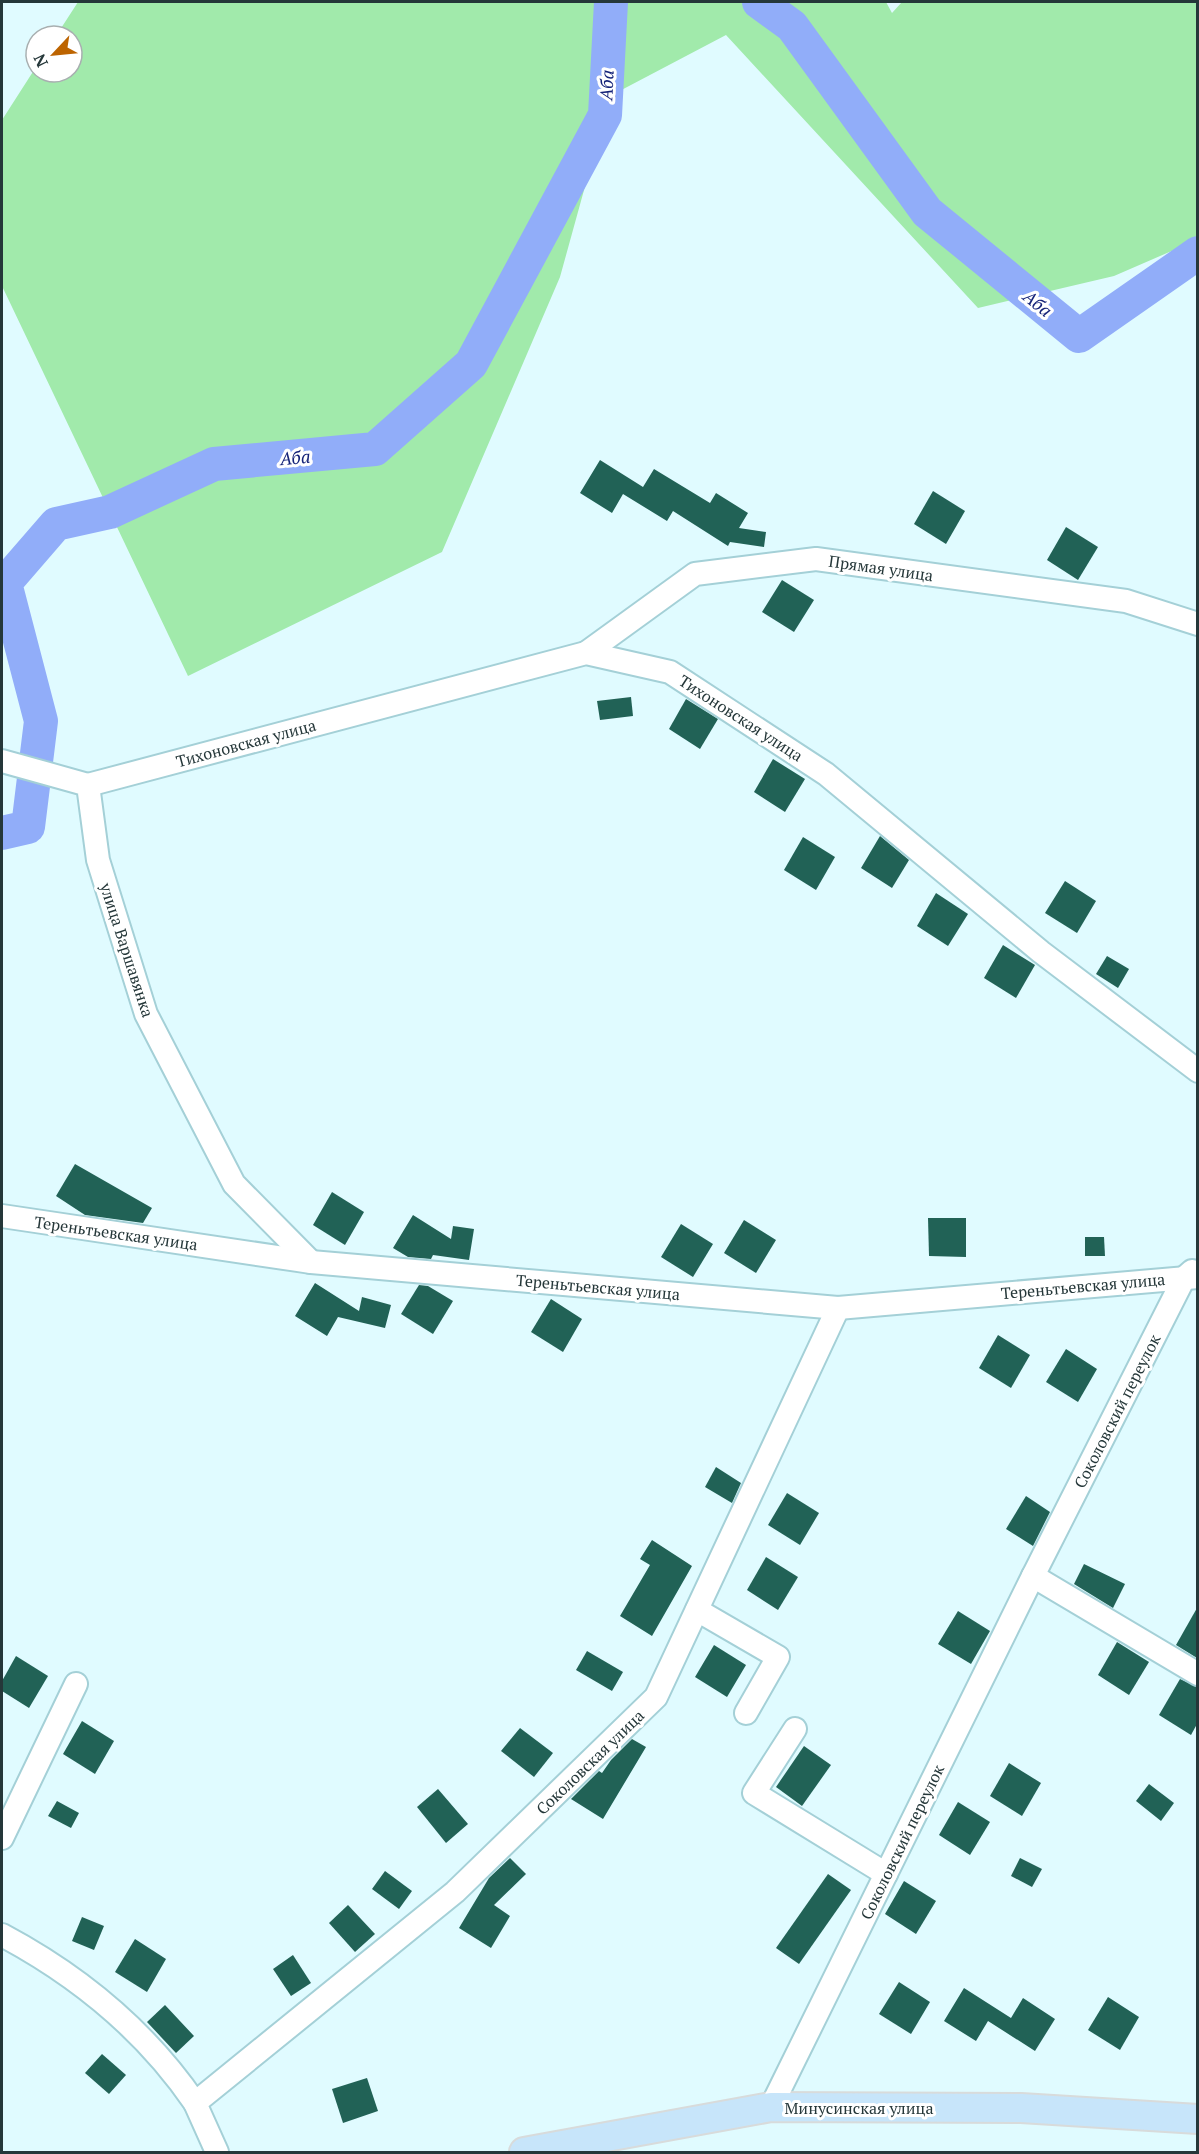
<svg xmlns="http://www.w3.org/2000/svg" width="1199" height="2154" font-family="'PT Serif',serif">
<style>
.green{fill:#a1eaab}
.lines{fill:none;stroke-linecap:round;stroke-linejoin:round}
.river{stroke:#91adf9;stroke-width:34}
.building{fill:#216256}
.minor-casing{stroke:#a4d0d7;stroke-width:26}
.major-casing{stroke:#d8dbdb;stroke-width:32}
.minor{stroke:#fff;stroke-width:22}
.major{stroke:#c7e5fa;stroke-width:28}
.labels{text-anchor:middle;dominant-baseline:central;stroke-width:6;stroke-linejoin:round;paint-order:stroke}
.street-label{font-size:16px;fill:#253739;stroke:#fff}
.water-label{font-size:18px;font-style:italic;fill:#152378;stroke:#fff}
</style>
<rect width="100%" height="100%" fill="#e0fbff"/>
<polygon class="green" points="78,2 886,2 892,13 902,2 1197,2 1197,240 1114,276 978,308 726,35 610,96 560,277 442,552 188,676 2,286 2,120 36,67 36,72 72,72 72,36 56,36"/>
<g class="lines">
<g class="river">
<polyline points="759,2 792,26 927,212 1079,336 1198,253"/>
<polyline points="2,833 28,827 41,721 5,583 56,524 110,512 214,464 375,449 471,364 605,115 611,2"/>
</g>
</g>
<g class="building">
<polygon points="600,460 643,487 654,469 710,503 716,493 748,513 739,528 766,532 764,547 730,542 728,546 673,511 667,521 623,494 612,513 580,493"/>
<polygon points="933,491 965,511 946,544 914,524"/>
<polygon points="1066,527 1098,547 1078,580 1047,560"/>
<polygon points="782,580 814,600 794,632 762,612"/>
<polygon points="631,697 633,716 600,720 597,701"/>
<polygon points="686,699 718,719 700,749 669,729"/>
<polygon points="773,759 805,779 785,812 754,792"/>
<polygon points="880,836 909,860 892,888 861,868"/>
<polygon points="803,837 835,857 816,890 784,870"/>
<polygon points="1065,881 1096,901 1077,933 1045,913"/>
<polygon points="936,893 968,914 948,946 917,926"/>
<polygon points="1003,945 1035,965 1016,998 984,978"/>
<polygon points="1107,956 1129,969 1118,988 1096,974"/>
<polygon points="75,1164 152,1208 143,1223 85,1215 56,1196"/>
<polygon points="332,1192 364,1212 345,1245 313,1225"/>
<polygon points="413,1215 451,1239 453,1226 474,1229 469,1260 433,1255 431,1259 408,1257 393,1248"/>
<polygon points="928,1218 966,1218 966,1257 929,1256"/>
<polygon points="744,1220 776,1240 756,1273 724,1253"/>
<polygon points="681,1224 713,1244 693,1277 661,1257"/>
<polygon points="1085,1237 1104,1237 1105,1256 1085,1256"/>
<polygon points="315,1283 359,1311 362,1297 391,1305 385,1328 338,1317 327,1336 295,1316"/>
<polygon points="419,1285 428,1286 453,1301 433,1334 401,1314"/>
<polygon points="551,1299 582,1319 563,1352 531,1332"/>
<polygon points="998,1335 1030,1355 1011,1388 979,1368"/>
<polygon points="1066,1349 1097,1369 1078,1402 1046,1382"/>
<polygon points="716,1467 741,1483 732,1503 705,1487"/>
<polygon points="787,1493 819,1513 800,1545 768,1525"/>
<polygon points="1026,1496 1050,1512 1033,1546 1006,1529"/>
<polygon points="652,1540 692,1566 652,1636 620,1616 650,1565 640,1559"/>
<polygon points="766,1557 798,1577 778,1610 747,1590"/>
<polygon points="1084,1564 1125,1584 1113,1608 1074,1584"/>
<polygon points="1197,1608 1197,1658 1176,1645"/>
<polygon points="958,1611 990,1631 971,1664 938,1644"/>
<polygon points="1117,1642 1149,1662 1129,1695 1098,1675"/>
<polygon points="714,1645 746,1665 727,1697 695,1677"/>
<polygon points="587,1651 623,1672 612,1691 576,1670"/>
<polygon points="16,1656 48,1676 29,1708 2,1691 2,1681"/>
<polygon points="1180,1679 1197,1687 1197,1724 1191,1735 1159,1715"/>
<polygon points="82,1721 114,1741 95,1774 63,1754"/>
<polygon points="520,1728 553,1753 534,1777 501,1751"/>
<polygon points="632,1739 646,1747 603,1819 571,1799 599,1771 602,1773 611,1760"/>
<polygon points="804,1746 831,1765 802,1806 776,1787"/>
<polygon points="1009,1763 1041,1783 1022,1816 990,1796"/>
<polygon points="1149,1784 1174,1803 1161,1821 1136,1801"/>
<polygon points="438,1789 468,1824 446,1843 417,1807"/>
<polygon points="57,1801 79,1813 71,1828 48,1816"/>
<polygon points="958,1802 990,1822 970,1855 939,1835"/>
<polygon points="510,1858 526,1874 494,1905 510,1916 491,1948 459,1928 489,1878"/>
<polygon points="1020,1858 1042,1869 1032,1887 1011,1876"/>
<polygon points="385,1871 412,1891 399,1909 372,1889"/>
<polygon points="828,1874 851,1890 799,1964 776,1948"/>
<polygon points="904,1881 936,1901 916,1934 885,1914"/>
<polygon points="348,1905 375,1934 355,1952 329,1923"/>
<polygon points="82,1917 104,1926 94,1950 72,1941"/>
<polygon points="135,1939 166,1959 147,1992 115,1972"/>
<polygon points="293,1955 311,1983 291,1996 273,1969"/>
<polygon points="899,1982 930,2002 911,2034 879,2014"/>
<polygon points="964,1988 1011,2018 1023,1998 1055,2019 1035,2051 988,2021 976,2041 944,2021"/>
<polygon points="1108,1997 1139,2017 1120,2050 1088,2030"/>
<polygon points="165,2005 194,2036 176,2053 147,2022"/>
<polygon points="102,2054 126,2075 109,2094 85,2073"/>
<polygon points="367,2078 378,2111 343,2123 332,2089"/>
</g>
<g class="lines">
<defs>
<g id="minor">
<polyline points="586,653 695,574 816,559 1126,601 1198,624"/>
<polyline points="2,761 88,785 98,860 146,1014 234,1184 311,1262"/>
<polyline points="88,785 586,653 670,672 826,774 1041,952 1198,1071"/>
<polyline points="2,1216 311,1262 838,1308 1198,1277"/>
<polyline points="1033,1576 1198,1674"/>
<polyline points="697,1610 778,1657 746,1713"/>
<polyline points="795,1729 754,1793 886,1874"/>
<polyline points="2,1838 76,1684"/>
<path d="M2,1935C79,1976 145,2030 195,2103"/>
<polyline points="771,2107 1033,1576 1184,1278 1192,1271"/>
<polyline points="217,2152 195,2103 455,1892 656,1697 838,1308"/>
</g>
<polyline id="major" points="524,2152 771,2107 1021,2108 1198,2119"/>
</defs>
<use href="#minor" class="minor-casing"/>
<use href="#major" class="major-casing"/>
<use href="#minor" class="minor"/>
<use href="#major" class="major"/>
</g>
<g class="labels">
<g class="street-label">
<text transform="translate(881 568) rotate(8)">Прямая улица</text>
<text transform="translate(741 718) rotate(33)">Тихоновская улица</text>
<text transform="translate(246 743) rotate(-15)">Тихоновская улица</text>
<text transform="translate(127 950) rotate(72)">улица Варшавянка</text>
<text transform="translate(116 1233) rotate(8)">Тереньтьевская улица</text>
<text transform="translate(1083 1286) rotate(-5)">Тереньтьевская улица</text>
<text transform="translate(598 1287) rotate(5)">Тереньтьевская улица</text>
<text transform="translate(1117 1411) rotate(-63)">Соколовский переулок</text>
<text transform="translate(590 1762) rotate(-44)">Соколовская улица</text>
<text transform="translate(902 1842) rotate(-64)">Соколовский переулок</text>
<text x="859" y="2108">Минусинская улица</text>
</g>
<g class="water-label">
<text transform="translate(606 85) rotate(-87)">Аба</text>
<text transform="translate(1038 303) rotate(39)">Аба</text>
<text transform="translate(295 457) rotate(-5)">Аба</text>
</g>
</g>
<rect width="1199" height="2154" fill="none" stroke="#253739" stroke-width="6"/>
<g transform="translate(54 54) rotate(244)"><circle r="28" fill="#ffffff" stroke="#a8afb0" stroke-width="1.5"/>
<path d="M0-4.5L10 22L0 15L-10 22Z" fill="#bd6400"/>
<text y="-9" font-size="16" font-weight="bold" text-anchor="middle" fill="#253739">N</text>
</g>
</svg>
